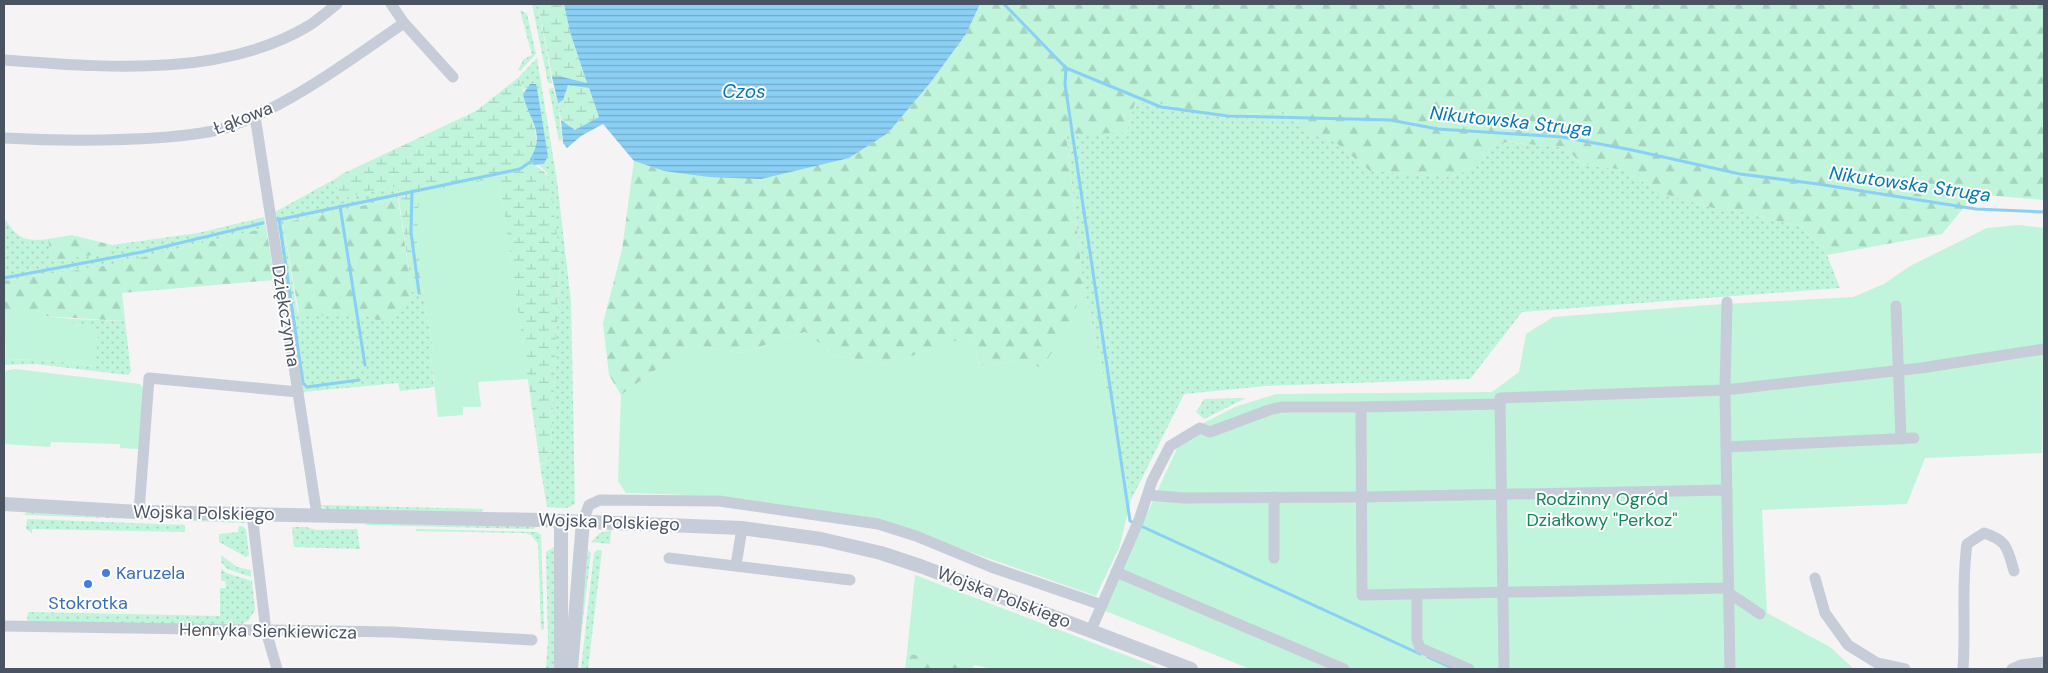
<svg xmlns="http://www.w3.org/2000/svg" width="2048" height="673" font-family="'DM Sans',sans-serif">
<style>
.grass{fill:url(#grass-dots)}
.forest{fill:url(#forest-firs)}
.wetland{fill:url(#wetland-marsh)}
.garden{fill:#c0f4db}
.water{fill:url(#water-rules)}
.lines{fill:none;stroke-linecap:round;stroke-linejoin:round}
.stream{stroke:#8ad0f4;stroke-width:3}
.minor{stroke:#c6cdd8;stroke-width:11}
.tertiary{stroke:#c6cdd8;stroke-width:14}
.shop-dot{fill:#3f7fe0;stroke:#fff;stroke-width:2}
.labels{text-anchor:middle;dominant-baseline:central;stroke-width:4;stroke-linejoin:round;paint-order:stroke}
.street-label{font-size:18px;fill:#495362;stroke:#fff}
.park-label{font-size:18px;fill:#10875b;stroke:#fff}
.shop-label{font-size:18px;fill:#366cbe;stroke:#fff;text-anchor:start}
.water-label{font-size:19px;font-style:italic;fill:#0278b4;stroke:#fff}
</style>
<defs>
<pattern id="grass-dots" width="8" height="8" patternUnits="userSpaceOnUse" patternTransform="scale(1.25)"><rect width="8" height="8" fill="#c0f4db"/><path d="M2 2h.1M6 6h.1" fill="none" stroke="#a6d3be" stroke-width="1.8" stroke-linecap="round"/></pattern>
<pattern id="forest-firs" width="22" height="20" patternUnits="userSpaceOnUse" patternTransform="scale(1.25)"><rect width="22" height="20" fill="#c0f4db"/><path d="M5 1l3.5 6h-7zM16 11l3.5 6h-7z" fill="#a6d3be"/></pattern>
<pattern id="wetland-marsh" width="20" height="14" patternUnits="userSpaceOnUse" patternTransform="scale(1.25)"><rect width="20" height="14" fill="#c0f4db"/><path d="M1 5h8M5 5V1M11 12h8M15 12V8" fill="none" stroke="#a6d3be"/></pattern>
<pattern id="water-rules" width="6" height="5" patternUnits="userSpaceOnUse" patternTransform="scale(1.25)"><rect width="6" height="5" fill="#8ad0f4"/><path d="M0 2.5h6" fill="none" stroke="#73abc9"/></pattern>
</defs>
<rect width="100%" height="100%" fill="#f5f3f3"/>
<g class="grass">
<polygon points="532,4 538,4 552,83 548,83"/>
<polygon points="520,10 527,14 536,54 520,71 518,70 524,59 532,55"/>
<polygon points="537,58 557,181 571,302 575,504 567,508 547,507 540,465 546,462 551,446 560,260 547,173 539,165 544,164 548,156 537,88 534,83 524,90 519,77"/>
<polygon points="553,88 558,103 562,139 559,141 549,89"/>
<polygon points="1135,103 1158,103 1224,115 1285,112 1304,132 1334,141 1370,171 1452,177 1476,166 1498,142 1566,147 1581,164 1624,170 1661,193 1713,208 1734,210 1802,227 1827,255 1840,288 1522,312 1470,379 1265,386 1184,394 1131,500 1083,284 1066,133 1126,133"/>
<polygon points="335,179 339,196 344,198 397,186 398,198 283,223 297,310 299,314 362,314 377,320 407,301 412,291 423,296 433,347 431,357 434,387 400,391 398,383 303,392 273,213"/>
<path d="M264,217L266,228L110,265L4,281V218C17,238 24,242 48,239L52,261L112,251V245L198,233Z"/>
<polygon points="73,319 125,321 131,372 128,375 35,364 4,365 4,321 6,360 36,359 95,366 98,332 95,327 73,325"/>
<polygon points="1246,398 1204,419 1196,412 1204,399"/>
<polygon points="320,505 484,509 481,513 326,509"/>
<polygon points="27,512 241,520 247,523 24,515"/>
<polygon points="27,519 185,525 185,532 32,529 32,533 26,529"/>
<polygon points="374,522 536,526 534,529 364,525"/>
<polygon points="239,526 244,527 246,530 249,555 246,557 219,542 219,534 238,532"/>
<polygon points="306,527 316,530 357,529 360,549 294,547 292,527"/>
<polygon points="416,529 537,532 541,535 544,629 541,630 538,544 531,535 524,533 416,531"/>
<polygon points="611,530 610,544 591,542 600,533"/>
<polygon points="554,547 557,669 546,669 548,639 546,552"/>
<polygon points="588,550 591,553 577,669"/>
<polygon points="597,550 602,550 588,669 581,669 594,553"/>
<polygon points="221,555 237,567 251,570 251,577 227,569 221,562"/>
<polygon points="221,568 226,573 252,581 255,610 248,621 243,623 243,626 27,622 28,612 220,616 220,588 226,588 225,581 221,581"/>
</g>
<g class="forest">
<polygon points="980,4 2044,4 2044,200 1975,194 1942,234 1827,255 1802,227 1734,210 1713,208 1661,193 1624,170 1581,164 1566,147 1498,142 1476,166 1452,177 1370,171 1334,141 1304,132 1285,112 1218,115 1158,103 1135,103 1126,133 1066,134 1083,284 1073,320 1042,368 1015,361 979,366 973,335 889,364 836,356 805,332 741,353 690,345 621,395 609,375 603,323 622,250 634,161 664,171 849,158 888,133 931,82 966,34"/>
<polygon points="398,198 412,291 408,301 393,319 377,320 362,314 302,316 299,314 283,223"/>
<polygon points="266,228 275,280 122,293 125,321 41,316 4,312 4,281 110,265"/>
<polygon points="72,235 112,245 112,252 52,261 48,239"/>
<polygon points="907,653 973,668 975,669 905,669"/>
</g>
<g class="wetland">
<polygon points="538,4 564,4 570,32 587,83 563,77 552,77"/>
<path d="M519,77L535,129L537,146L531,162C539,169 545,169 550,181L560,260L551,446L546,462L540,464L500,185L417,243L423,296L412,291L397,186L344,198L339,196L335,179L342,174L476,111Z"/>
<polygon points="572,84 589,88 599,117 575,130 561,120 558,103 565,95 566,87"/>
</g>
<g class="garden">
<polygon points="496,178 500,185 528,379 478,382 481,407 463,407 463,415 438,417 431,357 433,347 423,296 417,243 419,193"/>
<polygon points="2019,225 2044,228 2042,453 1925,458 1907,504 1762,510 1767,613 1830,647 1854,669 1250,669 1103,610 1184,433 1235,407 1276,394 1492,392 1519,372 1526,334 1553,317 1709,305 1853,297 1884,284 1910,266 1987,228"/>
<polygon points="1083,284 1131,500 1119,548 1096,596 876,519 723,496 626,493 618,481 621,395 690,345 741,353 805,332 836,356 889,364 973,335 979,366 1015,361 1042,368 1073,320"/>
<polygon points="4,312 73,319 73,325 95,327 98,332 96,366 36,359 6,360"/>
<polygon points="15,369 140,384 144,389 139,449 120,448 120,444 51,442 50,447 4,444 4,371"/>
<polygon points="915,575 1162,669 993,669 974,665 973,668 907,653"/>
</g>
<g class="water">
<polygon points="564,4 980,4 966,34 931,82 888,133 849,158 761,179 709,177 664,171 634,161 603,124 581,136 567,148 563,143 561,120 575,130 599,117 589,88 568,85 563,100 558,103 552,77 563,77 587,83 570,32"/>
<path d="M530,84H536L537,88L548,156L544,164L534,165L530,159C547,133 528,119 523,94Z"/>
</g>
<g class="lines">
<g class="stream">
<polyline points="1004,4 1066,68 1161,107 1228,116 1390,120 1438,129 1562,137 1632,150 1740,174 1818,184 1976,209 2044,212"/>
<polyline points="1066,68 1065,84 1130,521 1420,654"/>
<polyline points="412,191 411,232 419,293"/>
<polyline points="340,206 365,365"/>
<polyline points="279,219 303,383 307,387 359,380"/>
<polyline points="277,220 520,169 533,160"/>
<polyline points="4,278 142,252 263,223"/>
<polyline points="1428,657 1452,668"/>
</g>
<g class="minor">
<polyline points="404,23 453,77"/>
<path d="M4,60C103,67 221,79 310,25C319,19 328,11 337,4"/>
<polyline points="255,116 317,515"/>
<path d="M4,138C58,141 114,141 168,137C189,135 211,133 231,126C292,104 351,59 404,23L391,4"/>
<polyline points="1727,302 1725,390 1730,669"/>
<polyline points="1896,306 1901,439"/>
<polyline points="1361,407 1500,404"/>
<polyline points="1726,447 1914,438"/>
<polyline points="1148,495 1184,498 1362,497 1727,490"/>
<polyline points="139,512 149,378 298,392"/>
<polyline points="252,514 266,631 277,669"/>
<polyline points="583,521 589,505 600,500 719,501 878,524 916,536 991,567 1102,605"/>
<polyline points="669,558 850,580"/>
<polyline points="1274,558 1274,497"/>
<polyline points="736,565 742,528"/>
<polyline points="1116,572 1344,669"/>
<polyline points="1815,578 1825,613 1848,645 1877,663 1905,669"/>
<polyline points="1729,593 1760,614"/>
<polyline points="1417,595 1417,640 1420,648 1469,669"/>
<polyline points="4,626 392,632 532,640"/>
<polyline points="1091,630 1139,520 1152,481 1170,446 1200,428 1210,432 1269,410 1282,407 1361,407 1362,595 1728,588"/>
<polyline points="1504,669 1500,398 1725,390 1921,368 2044,349"/>
<path d="M1963,669C1966,627 1961,586 1967,544L1984,533C2008,541 2007,548 2014,571"/>
<polyline points="2012,669 2021,665 2044,662"/>
</g>
<g class="tertiary">
<polyline points="4,504 139,512 540,520 742,528 821,539 881,553 923,567 1191,669"/>
<polyline points="561,521 561,669"/>
<polyline points="571,669 583,521"/>
</g>
</g>
<g class="shop-dot">
<circle cx="106" cy="573" r="5"/>
<circle cx="88" cy="584" r="5"/>
</g>
<g class="labels">
<g class="street-label">
<text transform="translate(243 118) rotate(-21)">Łąkowa</text>
<text transform="translate(286 316) rotate(81)">Dziękczynna</text>
<text transform="translate(204 513) rotate(1)">Wojska Polskiego</text>
<text transform="translate(609 522) rotate(2)">Wojska Polskiego</text>
<text transform="translate(1004 597) rotate(21)">Wojska Polskiego</text>
<text transform="translate(268 631) rotate(1)">Henryka Sienkiewicza</text>
</g>
<g class="park-label">
<text x="1602" y="499">Rodzinny Ogród<tspan x="1602" dy="21">Działkowy "Perkoz"</tspan></text>
</g>
<g class="shop-label">
<text x="116" y="573">Karuzela</text>
<text x="88" y="603" text-anchor="middle">Stokrotka</text>
</g>
<g class="water-label">
<text x="744" y="91">Czos</text>
<text transform="translate(1511 121) rotate(6)">Nikutowska Struga</text>
<text transform="translate(1910 184) rotate(8)">Nikutowska Struga</text>
</g>
</g>
<rect width="2048" height="673" fill="none" stroke="#495362" stroke-width="10"/>
</svg>
